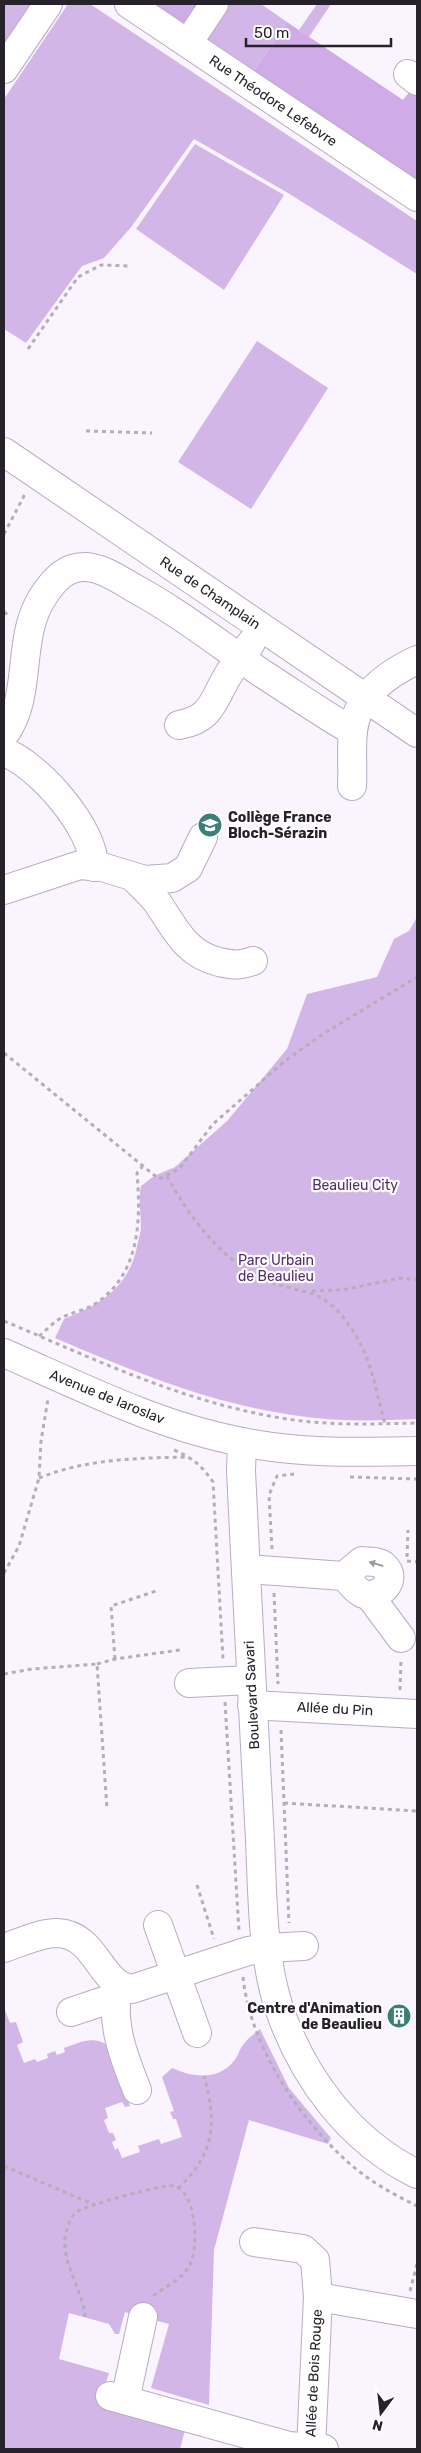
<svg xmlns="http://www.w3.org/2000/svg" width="421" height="2453" font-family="Rubik,sans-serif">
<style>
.green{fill:#d3b6e8}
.forest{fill:#cfabe8}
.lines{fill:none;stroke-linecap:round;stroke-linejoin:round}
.minor-casing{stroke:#b8abc3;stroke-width:30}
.path{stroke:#b4aeb8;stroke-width:3;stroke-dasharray:4 4;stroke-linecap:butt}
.minor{stroke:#fff;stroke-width:28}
.oneway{fill:#9d9b9f}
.labels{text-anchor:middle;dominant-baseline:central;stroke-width:4.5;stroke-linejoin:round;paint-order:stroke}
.street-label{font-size:14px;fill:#26212a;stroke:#fff}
.poi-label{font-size:14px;font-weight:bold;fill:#26212a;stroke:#fff;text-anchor:start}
.park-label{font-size:14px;fill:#572a71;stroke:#fff}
</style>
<rect width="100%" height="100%" fill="#faf4fe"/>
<g class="green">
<polygon points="4,4 34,4 4,49"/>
<polygon points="68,4 90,4 417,221 417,274 288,193 194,139 132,226 104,258 82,266 26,343 4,329 4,99"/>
<polygon points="223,4 261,4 287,22 254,71 201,36"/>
<polygon points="317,4 331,4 309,37 299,30"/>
<polygon points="195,144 284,195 224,290 136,229"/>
<polygon points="257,341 328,388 251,509 178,462"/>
<path d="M417,917V1419C376,1421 334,1422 292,1415C209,1403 132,1371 55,1338L64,1319C98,1305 126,1290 136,1251C137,1244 140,1236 141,1228C141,1214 138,1200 141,1186L154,1176L175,1167L227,1121L287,1049L307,994L377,977L394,939L409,931Z"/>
<path d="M4,2008L10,2023L16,2022L23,2042L17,2045L24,2063L35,2059L37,2062L48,2058L47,2054L55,2051L57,2055L65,2052L64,2048C78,2043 93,2035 107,2045L130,2106L125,2107L122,2102L105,2108L108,2118L104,2120L109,2133H113L116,2140L112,2142L115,2150L118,2148L122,2158L140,2152L138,2146L159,2139L161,2144L182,2137L176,2119H173L170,2112L174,2111L162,2077L172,2068C192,2077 217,2081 233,2062C238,2057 239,2050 243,2045C247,2039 254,2034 260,2029L289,2088L331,2138L328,2144L249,2120L214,2250L209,2405L151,2388L169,2324L125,2312L119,2334H115L109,2324L69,2313L59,2359L109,2373L99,2405L185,2430L180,2449H4Z"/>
</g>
<g class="forest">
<polygon points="144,4 201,4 187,30"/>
<polygon points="287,22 403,100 414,86 417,89 417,182 254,71"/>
</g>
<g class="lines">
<defs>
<g id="minor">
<polyline points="129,4 417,197"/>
<polyline points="188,43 214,4"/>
<polyline points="4,69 48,4"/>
<polyline points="408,74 417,81"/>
<polyline points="4,452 417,733"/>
<path d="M179,725C214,719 213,698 230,672C236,662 244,653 251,643"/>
<path d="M4,735C34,695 15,637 44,595C54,580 66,566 86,567C103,568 120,580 134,588C180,613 220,645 263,674C293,693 322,714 353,731"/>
<path d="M4,752C38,764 95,829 94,867"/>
<path d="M352,786C353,768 351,749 353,731C357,695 387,674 417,660"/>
<path d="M133,877C141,885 150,893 157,902C175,928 185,954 219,962C234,965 238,966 253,961"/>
<polyline points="4,890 80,865 102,867 145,880 172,878 188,868 203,837"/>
<path d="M4,1353C82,1387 158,1426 242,1442C300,1454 359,1452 417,1451"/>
<path d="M242,1442L241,1471C247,1588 252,1705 259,1822C263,1883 260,1949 279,2008C303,2078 350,2141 417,2174"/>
<path d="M246,1569L344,1576C349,1581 357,1592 364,1594C380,1599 399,1579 384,1566C379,1561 369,1562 362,1561L344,1576"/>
<polyline points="369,1595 401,1638"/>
<polyline points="189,1683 251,1680"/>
<polyline points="252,1705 417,1714"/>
<polyline points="158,1925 197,2033"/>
<path d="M4,1948C20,1943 39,1933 57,1933C97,1934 99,1985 132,1989L248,1951L267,1948L304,1946"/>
<path d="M119,1985C109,2020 124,2058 137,2090"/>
<polyline points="71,2012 116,1997"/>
<polyline points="254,2242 303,2249 315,2260 318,2297 311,2448"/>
<polyline points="318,2297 417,2314"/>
<polyline points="110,2396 289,2446 324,2449"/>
<polyline points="125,2400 143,2317"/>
</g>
</defs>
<use href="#minor" class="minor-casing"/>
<g class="path">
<polyline points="28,349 78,277 101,265 131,266"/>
<polyline points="86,431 152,433"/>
<polyline points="4,534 25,494"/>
<polyline points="4,612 10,616"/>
<polyline points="4,1053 159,1179 179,1169 213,1124 285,1061 323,1034 417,977"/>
<path d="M167,1176C190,1218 223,1263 268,1281C303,1295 320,1286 347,1322C372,1356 374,1385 385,1424"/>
<polyline points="312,1291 342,1290 400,1278 417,1280"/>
<path d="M4,1321C97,1360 180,1401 281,1418C326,1426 372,1424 417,1423"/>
<path d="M39,1336C47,1330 54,1321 63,1317C73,1312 86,1310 95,1304C140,1274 141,1222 137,1173L142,1167"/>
<path d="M174,1450C193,1458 202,1466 213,1482L223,1659"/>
<polyline points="350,1477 417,1479"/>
<path d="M39,1478C86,1459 137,1458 187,1457"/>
<polyline points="272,1549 269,1495 277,1476 294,1474"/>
<polyline points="407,1557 408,1530"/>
<polyline points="407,1561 417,1562"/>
<polyline points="4,1573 19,1546 39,1478 41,1441 48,1399"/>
<polyline points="274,1593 278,1684"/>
<polyline points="115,1659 111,1606 156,1591"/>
<polyline points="97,1664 115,1659 180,1650"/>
<polyline points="4,1674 32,1669 97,1664 107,1809"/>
<polyline points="400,1690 401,1661"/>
<polyline points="225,1702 239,1931"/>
<polyline points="281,1730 289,1923"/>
<polyline points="284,1803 417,1811"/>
<polyline points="197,1885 214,1939"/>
<path d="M243,1977C250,2045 298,2118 349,2163C369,2181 393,2194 417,2206"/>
<polyline points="4,2166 95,2205"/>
<path d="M178,2188C215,2154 217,2123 204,2076"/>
<polyline points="410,2291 417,2264"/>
<path d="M85,2317C83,2289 59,2260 66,2232C68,2226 71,2216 76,2212C85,2206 165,2183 175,2186C197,2194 200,2251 188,2268C180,2281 164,2287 153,2296"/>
</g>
<use href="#minor" class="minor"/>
</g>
<defs><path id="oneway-solid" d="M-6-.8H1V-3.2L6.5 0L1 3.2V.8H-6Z" transform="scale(1.25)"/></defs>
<use class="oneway" href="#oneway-solid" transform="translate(376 1564) rotate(-164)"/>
<defs>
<symbol id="school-disc" viewBox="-11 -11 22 22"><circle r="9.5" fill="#3a8078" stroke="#fff"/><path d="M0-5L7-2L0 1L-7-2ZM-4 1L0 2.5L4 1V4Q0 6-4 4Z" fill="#fff"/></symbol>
<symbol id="building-disc" viewBox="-11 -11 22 22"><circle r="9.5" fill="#3a8078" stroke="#fff"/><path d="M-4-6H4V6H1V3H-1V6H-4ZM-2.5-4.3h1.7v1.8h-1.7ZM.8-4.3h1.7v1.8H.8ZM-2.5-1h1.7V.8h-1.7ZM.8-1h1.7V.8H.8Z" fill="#fff"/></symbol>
</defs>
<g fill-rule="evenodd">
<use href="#school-disc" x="196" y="811" width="28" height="28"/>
<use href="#building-disc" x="385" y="2002" width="28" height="28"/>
</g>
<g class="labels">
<g class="street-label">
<text transform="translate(273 101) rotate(34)">Rue Théodore Lefebvre</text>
<text transform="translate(210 593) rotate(34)">Rue de Champlain</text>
<text transform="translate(107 1397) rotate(22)">Avenue de Iaroslav</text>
<text transform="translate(252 1695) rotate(-93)">Boulevard Savari</text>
<text transform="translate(335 1709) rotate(3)">Allée du Pin</text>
<text transform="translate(314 2373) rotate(-87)">Allée de Bois Rouge</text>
</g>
<g class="poi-label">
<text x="228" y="817">Collège France<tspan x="228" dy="16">Bloch-Sérazin</tspan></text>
<text x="382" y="2008" text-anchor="end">Centre d'Animation<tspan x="382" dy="16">de Beaulieu</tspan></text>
</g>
<g class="park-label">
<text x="355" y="1185">Beaulieu City</text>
<text x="276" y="1260">Parc Urbain<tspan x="276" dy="16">de Beaulieu</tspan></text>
</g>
</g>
<rect width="421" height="2453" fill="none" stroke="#26212a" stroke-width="10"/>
<g transform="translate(381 2413) rotate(195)" stroke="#ffffff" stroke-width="4" paint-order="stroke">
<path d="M0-4L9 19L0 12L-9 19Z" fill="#26212a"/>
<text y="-8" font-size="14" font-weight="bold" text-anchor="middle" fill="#26212a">N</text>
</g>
<path d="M246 38v8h145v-8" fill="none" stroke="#26212a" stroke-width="2.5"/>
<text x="254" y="38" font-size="15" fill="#26212a" stroke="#ffffff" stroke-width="4" paint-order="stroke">50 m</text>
</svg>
